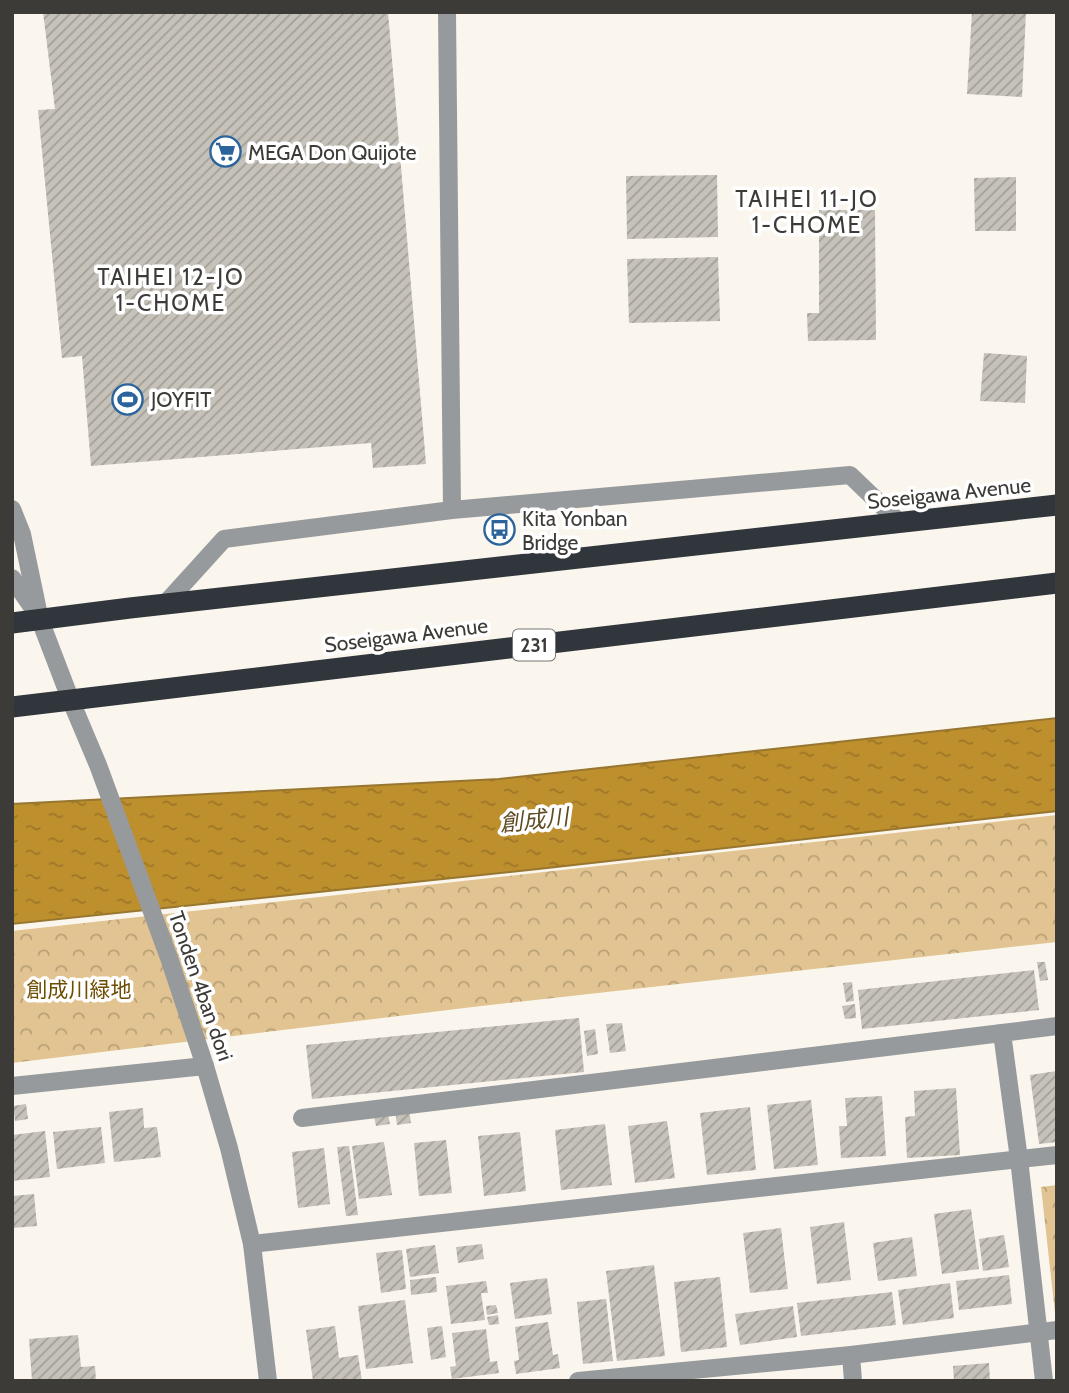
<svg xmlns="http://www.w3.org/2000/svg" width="1069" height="1393" font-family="Cabin,'Noto Sans JP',sans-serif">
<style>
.park{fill:url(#park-crowns)}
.water{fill:url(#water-ripples);stroke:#977630;stroke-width:2}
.building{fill:url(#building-hatch)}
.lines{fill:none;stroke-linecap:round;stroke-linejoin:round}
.minor{stroke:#979a9d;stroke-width:18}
.highway{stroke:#31363c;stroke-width:21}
.labels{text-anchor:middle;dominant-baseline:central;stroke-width:7;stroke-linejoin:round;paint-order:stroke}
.shield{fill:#fff;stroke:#777674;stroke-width:2}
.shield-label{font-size:19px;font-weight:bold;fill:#3d3b38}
.poi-label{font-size:21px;fill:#3d3b38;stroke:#fff;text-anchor:start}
.street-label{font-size:21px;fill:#3d3b38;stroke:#fff}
.park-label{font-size:21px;fill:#6d4d00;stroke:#fff}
.neighbourhood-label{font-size:23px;letter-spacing:2px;fill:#3d3b38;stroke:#fff}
.water-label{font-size:23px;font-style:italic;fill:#604b25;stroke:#fff}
</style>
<defs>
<pattern id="park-crowns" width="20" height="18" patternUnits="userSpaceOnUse" patternTransform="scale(1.75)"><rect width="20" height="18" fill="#e1c491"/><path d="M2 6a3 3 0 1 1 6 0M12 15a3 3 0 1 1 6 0" fill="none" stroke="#b8a077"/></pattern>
<pattern id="water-ripples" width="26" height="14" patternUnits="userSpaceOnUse" patternTransform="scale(1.75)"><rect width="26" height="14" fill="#be8f2d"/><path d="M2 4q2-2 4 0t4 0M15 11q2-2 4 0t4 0" fill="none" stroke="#9c7627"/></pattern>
<pattern id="building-hatch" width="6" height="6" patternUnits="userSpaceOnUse" patternTransform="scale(1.75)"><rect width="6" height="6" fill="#c6c2b9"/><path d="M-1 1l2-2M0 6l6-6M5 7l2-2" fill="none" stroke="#a29f97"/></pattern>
</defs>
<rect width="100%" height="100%" fill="#fbf6ed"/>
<g class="park">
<polygon points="1057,815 1057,942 481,1006 12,1063 12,931"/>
<polygon points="1057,1185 1057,1313 1055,1313 1041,1187"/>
</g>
<polygon class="water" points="1057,718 1057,811 538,869 12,924 12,804 499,779"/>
<g class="building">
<polygon points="43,12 388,12 426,464 373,468 371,443 91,466 82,356 62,358 38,110 55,109"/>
<polygon points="972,12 1026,12 1022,97 967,94"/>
<polygon points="717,175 718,237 627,239 626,176"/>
<polygon points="1016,177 1016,231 975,231 974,178"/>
<polygon points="819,210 875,210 876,340 808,341 807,313 819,313"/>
<polygon points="718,257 720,321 629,323 627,259"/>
<polygon points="984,353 1027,356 1025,403 980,401"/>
<polygon points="1037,962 1045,962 1048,980 1040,981"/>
<polygon points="1034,970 1039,1010 862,1029 858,990"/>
<polygon points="852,982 854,1001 846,1002 843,983"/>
<polygon points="855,1004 856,1018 845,1019 842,1006"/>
<polygon points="579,1018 584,1072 312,1099 306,1045"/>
<polygon points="622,1023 626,1051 610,1053 606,1024"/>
<polygon points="595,1029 598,1054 587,1056 584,1031"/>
<polygon points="1057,1071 1057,1142 1039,1144 1030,1075"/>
<polygon points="956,1088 960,1155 907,1158 905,1117 915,1116 914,1091"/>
<polygon points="882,1096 886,1156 841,1158 839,1126 847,1126 845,1098"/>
<polygon points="811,1100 818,1165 774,1169 767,1105"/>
<polygon points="26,1104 28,1119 15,1121 13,1106"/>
<polygon points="750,1107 756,1170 707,1175 700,1113"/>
<polygon points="143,1108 144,1128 157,1127 161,1157 114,1162 109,1112"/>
<polygon points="409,1110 411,1123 397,1125 395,1111"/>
<polygon points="388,1114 390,1124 376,1126 374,1116"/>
<polygon points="667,1121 675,1178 635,1183 628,1126"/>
<polygon points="605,1124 612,1185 561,1190 555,1130"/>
<polygon points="101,1127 105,1163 57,1169 53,1132"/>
<polygon points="45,1131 50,1177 12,1181 12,1135"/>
<polygon points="520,1132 526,1191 484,1196 478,1136"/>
<polygon points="446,1140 452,1193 419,1196 414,1143"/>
<polygon points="384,1142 392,1195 359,1199 352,1146"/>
<polygon points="349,1146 358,1215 346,1216 337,1147"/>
<polygon points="324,1148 330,1204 298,1208 292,1152"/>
<polygon points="34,1194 37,1226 12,1228 12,1196"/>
<polygon points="971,1209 979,1269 942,1274 934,1214"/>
<polygon points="844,1222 851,1280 817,1284 810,1227"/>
<polygon points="781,1228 788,1289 750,1293 743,1233"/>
<polygon points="1004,1235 1009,1267 983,1271 979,1239"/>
<polygon points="912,1237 917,1276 878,1281 873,1243"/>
<polygon points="482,1244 484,1259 458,1263 456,1247"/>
<polygon points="435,1245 439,1273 410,1277 406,1249"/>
<polygon points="402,1250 406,1289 381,1293 376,1253"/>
<polygon points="654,1265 665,1356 617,1361 606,1271"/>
<polygon points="1009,1275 1012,1304 959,1310 956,1281"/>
<polygon points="436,1277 437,1292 411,1295 410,1280"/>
<polygon points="720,1277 727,1347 681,1352 674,1282"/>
<polygon points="547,1278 552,1314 515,1319 510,1283"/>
<polygon points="486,1281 488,1293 481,1293 485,1320 451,1324 446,1286"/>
<polygon points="950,1283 954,1318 903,1325 898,1290"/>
<polygon points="892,1292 896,1325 801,1336 797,1303"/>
<polygon points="606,1299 613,1361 583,1364 577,1302"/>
<polygon points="405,1300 413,1363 366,1369 358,1306"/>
<polygon points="496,1305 498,1313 487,1315 486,1306"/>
<polygon points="793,1306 797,1337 740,1345 735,1314"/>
<polygon points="498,1315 499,1324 489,1325 487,1317"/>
<polygon points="548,1322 553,1355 558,1354 560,1368 516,1374 514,1361 519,1360 515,1327"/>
<polygon points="335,1326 339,1358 358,1355 362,1381 313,1381 306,1330"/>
<polygon points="442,1326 446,1357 431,1360 427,1328"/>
<polygon points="486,1329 490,1362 497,1361 499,1373 452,1379 450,1367 456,1366 452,1333"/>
<polygon points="78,1335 81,1367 95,1366 96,1381 32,1381 29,1339"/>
<polygon points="989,1363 990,1381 954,1381 953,1366"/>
</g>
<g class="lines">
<g class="minor">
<polyline points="447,12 452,510"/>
<polyline points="12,509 22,534 40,620 71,701 98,765 169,958 205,1066 229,1148 252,1244 268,1381"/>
<polyline points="12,578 35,611"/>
<polyline points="165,604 224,539 452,510 850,475 900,523"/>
<polyline points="12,1086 205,1066"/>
<polyline points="302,1118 1002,1033"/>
<polyline points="252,1244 1057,1155"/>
<polyline points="851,1355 853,1381"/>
<polyline points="578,1381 851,1355 1057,1330"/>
<polyline points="1044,1381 1019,1159 1002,1033 1057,1026"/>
</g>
<g class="highway">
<polyline points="12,623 130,608 1057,505"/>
<polyline points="12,707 1057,583"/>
</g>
</g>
<defs>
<symbol id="supermarket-ring" viewBox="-11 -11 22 22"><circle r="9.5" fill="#fff" stroke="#2b649c" stroke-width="1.5"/><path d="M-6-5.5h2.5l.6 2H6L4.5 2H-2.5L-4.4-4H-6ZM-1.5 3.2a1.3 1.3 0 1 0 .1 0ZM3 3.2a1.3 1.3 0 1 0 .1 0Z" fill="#2b649c"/></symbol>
<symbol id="stadium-ring" viewBox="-11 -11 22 22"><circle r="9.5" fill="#fff" stroke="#2b649c" stroke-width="1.5"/><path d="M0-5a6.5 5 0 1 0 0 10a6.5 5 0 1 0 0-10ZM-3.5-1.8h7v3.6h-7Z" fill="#2b649c"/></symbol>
<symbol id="bus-ring" viewBox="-11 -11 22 22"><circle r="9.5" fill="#fff" stroke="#2b649c" stroke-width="1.5"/><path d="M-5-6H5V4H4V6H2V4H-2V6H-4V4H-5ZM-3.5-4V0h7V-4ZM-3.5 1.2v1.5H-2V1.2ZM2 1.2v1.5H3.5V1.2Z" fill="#2b649c"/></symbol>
</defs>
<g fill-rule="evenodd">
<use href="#supermarket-ring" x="208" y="134" width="35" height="35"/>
<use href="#stadium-ring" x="110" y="382" width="35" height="35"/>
<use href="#bus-ring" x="482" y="512" width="35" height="35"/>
</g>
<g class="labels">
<rect class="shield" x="513" y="629.5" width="42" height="31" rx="5"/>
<g class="shield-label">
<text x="534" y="645">231</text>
</g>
<g class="poi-label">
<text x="248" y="152">MEGA Don Quijote</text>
<text x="151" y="399">JOYFIT</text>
<text x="522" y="518">Kita Yonban<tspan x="522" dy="24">Bridge</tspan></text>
</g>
<g class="street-label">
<text transform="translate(949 493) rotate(-6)">Soseigawa Avenue</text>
<text transform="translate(406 635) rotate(-7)">Soseigawa Avenue</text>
<text transform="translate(201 986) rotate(71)">Tonden 4ban dori</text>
</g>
<g class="park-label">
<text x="79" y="989">創成川緑地</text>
</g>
<g class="neighbourhood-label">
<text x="807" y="199">TAIHEI 11-JO<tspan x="807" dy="26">1-CHOME</tspan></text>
<text x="171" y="277">TAIHEI 12-JO<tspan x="171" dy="26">1-CHOME</tspan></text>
</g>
<g class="water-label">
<text transform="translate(534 820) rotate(-6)">創成川</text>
</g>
</g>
<rect width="1069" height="1393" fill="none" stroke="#3d3b38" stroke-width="28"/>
</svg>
